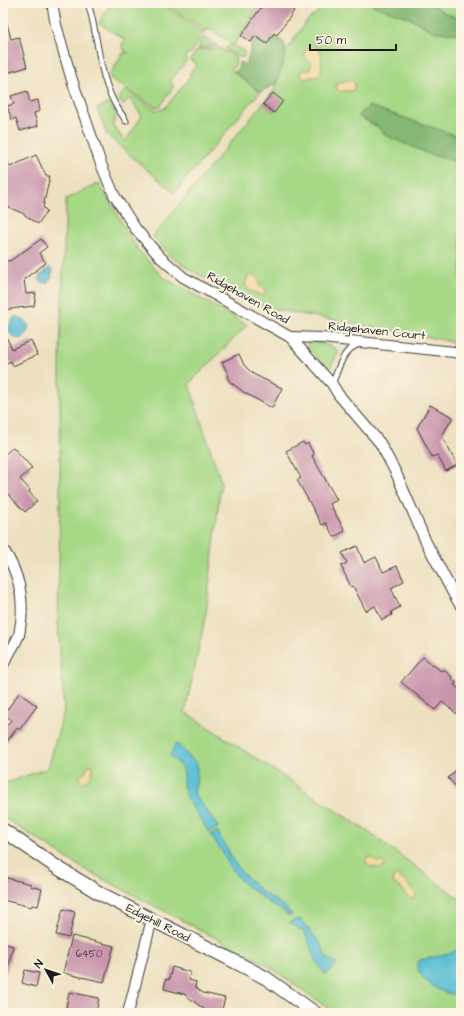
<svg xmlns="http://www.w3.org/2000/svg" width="464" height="1016" font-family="'Architects Daughter',sans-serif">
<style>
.green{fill:#a6d886;stroke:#617a51}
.forest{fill:#84b873;stroke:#506a48}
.sand{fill:#eeda9e;stroke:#857b5d}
.water{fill:#56bdd4;stroke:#396c78}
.building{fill:#c895ac}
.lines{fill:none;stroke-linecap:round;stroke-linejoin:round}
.service-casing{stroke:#3b3934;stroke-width:7}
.minor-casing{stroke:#3b3934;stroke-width:12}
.tertiary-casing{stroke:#3b3934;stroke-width:15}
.service{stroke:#fff;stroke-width:5}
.minor{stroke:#fff;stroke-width:10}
.tertiary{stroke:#fff;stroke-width:13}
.labels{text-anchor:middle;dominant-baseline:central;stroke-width:4;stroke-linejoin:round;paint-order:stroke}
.number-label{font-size:10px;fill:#473a40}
.street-label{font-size:12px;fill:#1c1c1c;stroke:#fcf5e5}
</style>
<rect width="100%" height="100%" fill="#fcf5e5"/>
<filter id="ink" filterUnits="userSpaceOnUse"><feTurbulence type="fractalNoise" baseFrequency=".025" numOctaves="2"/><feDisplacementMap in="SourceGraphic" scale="8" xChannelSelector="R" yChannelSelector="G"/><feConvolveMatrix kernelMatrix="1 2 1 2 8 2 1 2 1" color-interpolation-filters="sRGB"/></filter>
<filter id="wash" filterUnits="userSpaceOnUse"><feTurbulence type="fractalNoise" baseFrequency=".012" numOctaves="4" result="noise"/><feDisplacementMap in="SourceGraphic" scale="16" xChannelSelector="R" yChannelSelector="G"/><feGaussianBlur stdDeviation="0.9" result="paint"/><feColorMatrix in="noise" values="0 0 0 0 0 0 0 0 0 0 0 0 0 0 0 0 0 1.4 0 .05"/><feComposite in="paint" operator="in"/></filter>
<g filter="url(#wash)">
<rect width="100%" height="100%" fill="#ede0bf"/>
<g class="green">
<polygon points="112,3 161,3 201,30 203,34 191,53 185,55 187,60 171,81 173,87 160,107 155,107 111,79 110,74 123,53 128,53 123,49 122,44 125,40 99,23"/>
<polygon points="165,3 261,3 234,45 208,28 204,32 204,29"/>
<polygon points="328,3 461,3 461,344 433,338 267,308 194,272 170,256 153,236 275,89 286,51 306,22"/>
<polygon points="204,37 218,46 198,48"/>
<polygon points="230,44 244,51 245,53 243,58 235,55 226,49"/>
<polygon points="221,48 236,58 235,65 231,70 260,92 174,193 107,135 97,109 108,103 117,114 113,125 125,142 142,116 129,98 123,105 118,98 126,90 155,110 164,109 191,76 189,74 197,64 190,60 197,50"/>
<polygon points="99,183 138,250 163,277 247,325 189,384 221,482 206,614 185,712 367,831 461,900 461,1013 335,1013 267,965 82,868 3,817 3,784 48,768 64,711 58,624 60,502 60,350 66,199"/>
<path d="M313,342C323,344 333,345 339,352L329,369L326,367L308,348V343Z"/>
</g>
<g class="forest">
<polygon points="371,3 431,3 443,12 461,19 461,34 435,32 409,18 372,5"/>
<path d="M255,36L266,44L272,36C277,38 283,40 285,45C288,52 278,76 276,84L260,92L234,72L238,70L239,63L241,62L243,64H246L251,48V42Z"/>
<polygon points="369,106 461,137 461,163 429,154 385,135 378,127 358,116"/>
</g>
<g class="sand">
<path d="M314,46L318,47L322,56L321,73L317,77H310L305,80L301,76L300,72L302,70H309L311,65L310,62L304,57C304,50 308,47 314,46Z"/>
<path d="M351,80L354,81L355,85L354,90C350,92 345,90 340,92L337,89L336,85L338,82Z"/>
<path d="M252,275C261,277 257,280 260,286L267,290L264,295L262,296L251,291L245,286L247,278Z"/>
<path d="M91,765L93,766C93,773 90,782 82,782L80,780L79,777L86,772L87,766Z"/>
<path d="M371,857L377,862H383L385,864L384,867C379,869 370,868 366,863V859L369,857Z"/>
<polygon points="396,875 404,880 415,893 416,895 414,898 411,899 407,896 401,888 393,883 393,879"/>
</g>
<g class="water">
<polygon points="50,267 53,271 51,275 52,278 47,283 41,282 39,280 40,275 43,274"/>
<path d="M15,316L25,321L29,327L26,335L22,339C14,339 11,336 8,329Z"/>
<polygon points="176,743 197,764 197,778 194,793 218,827 209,832 186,797 183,785 184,772 177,762 170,756"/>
<polygon points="217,831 240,871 262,892 284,906 292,915 287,915 282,910 271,904 243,883 229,866 223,853 211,835"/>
<polygon points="300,919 320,943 327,958 337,963 326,975 318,964 305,933 289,922"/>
<path d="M461,948V992C458,993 455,994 451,994C438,992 417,978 417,963L420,960L449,954Z"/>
</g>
<g id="blocks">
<g class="building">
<polygon points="264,3 282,3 294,11 277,35 274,33 267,44 255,36 251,42 241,36"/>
<polygon points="6,20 11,39 19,37 27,67 7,73 3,58 3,21"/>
<polygon points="27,91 30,102 38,100 40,111 34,113 38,126 20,131 16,118 12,120 7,106 14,104 11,96"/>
<polygon points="273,93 283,101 274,113 263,104"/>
<polygon points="3,153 10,167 36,155 46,176 50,176 43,207 47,211 38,224 22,213 3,205"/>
<polygon points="41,239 47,247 39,253 46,263 24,279 26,294 36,293 34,306 3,310 3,265 9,260 10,261"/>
<polygon points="3,330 12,349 31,340 37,355 13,366 11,361 3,365"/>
<polygon points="239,354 244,365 253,374 282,388 272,408 245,393 230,382 227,377 229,376 222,362"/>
<polygon points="430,405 453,417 442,436 457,465 446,471 437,455 432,457 417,428"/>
<polygon points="303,442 305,445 308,443 314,455 312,456 337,500 330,504 345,531 334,537 326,523 322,525 297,480 301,478 286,451"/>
<polygon points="13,447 32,468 20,479 30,490 29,492 37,501 25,512 5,491 7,489 3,484 3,456"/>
<polygon points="357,546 364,563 376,557 383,572 397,566 404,581 391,588 400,607 391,612 392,615 382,620 375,606 366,611 353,586 351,587 341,566 347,563 342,553"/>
<polygon points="423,657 441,671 443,669 452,677 451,678 456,682 454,685 461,691 461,717 442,702 435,710 401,682"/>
<polygon points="19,693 37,706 19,730 17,728 3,747 3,731 11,720 4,714"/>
<polygon points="461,765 461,792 448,778"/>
<polygon points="3,877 31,884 30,886 42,889 38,906 32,905 31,907 3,900"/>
<polygon points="63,909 75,912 69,938 56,935"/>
<polygon points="72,936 114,946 104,982 63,973"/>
<polygon points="3,943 13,946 7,972 3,972"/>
<polygon points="172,967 190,972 189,980 196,982 195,987 203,993 225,998 221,1013 209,1013 184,994 164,989 166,979 169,980"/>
<polygon points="25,970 39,973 36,987 22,983"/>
<polygon points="69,992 99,998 96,1013 65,1013"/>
</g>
</g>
</g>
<g filter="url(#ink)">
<use href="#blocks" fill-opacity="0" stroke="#3b3934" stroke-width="1"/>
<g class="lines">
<defs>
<g id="service">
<path d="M88,3C98,34 98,70 113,100C116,107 122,114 126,121"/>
<path d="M332,384C339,370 341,349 360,344"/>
</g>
<g id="minor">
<polyline points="52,3 56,25 71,77 101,164 114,195 135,228 160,257 183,277 290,337 332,384 338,394 380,443 396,473 426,542 454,595 461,606"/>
<polyline points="290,337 322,338 454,352 461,354"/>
<path d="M3,549C18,571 24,596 21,623C20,626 20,631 19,635C15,645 8,655 3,665"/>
<polyline points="128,1013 152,919"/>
</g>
<polyline id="tertiary" points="3,830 58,868 101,894 224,956 266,978 315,1013"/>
</defs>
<use href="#service" class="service-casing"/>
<use href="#minor" class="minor-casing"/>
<use href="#tertiary" class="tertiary-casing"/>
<use href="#service" class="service"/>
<use href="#minor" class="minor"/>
<use href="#tertiary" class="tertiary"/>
</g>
</g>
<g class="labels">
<g class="number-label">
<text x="89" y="954">6450</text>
</g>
<g class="street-label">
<text transform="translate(248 298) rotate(30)">Ridgehaven Road</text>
<text transform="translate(377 331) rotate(6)">Ridgehaven Court</text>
<text transform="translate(158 923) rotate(27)">Edgehill Road</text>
</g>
</g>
<rect width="464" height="1016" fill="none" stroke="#fcf5e5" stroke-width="16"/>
<g transform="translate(46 970) rotate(310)" stroke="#fcf5e5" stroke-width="3" paint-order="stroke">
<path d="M0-3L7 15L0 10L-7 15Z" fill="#1c1c1c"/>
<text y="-6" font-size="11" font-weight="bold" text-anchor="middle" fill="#1c1c1c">N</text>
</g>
<path d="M310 44v6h86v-6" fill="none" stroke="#1c1c1c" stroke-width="2"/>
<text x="316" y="44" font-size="12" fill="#1c1c1c" stroke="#fcf5e5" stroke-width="3" paint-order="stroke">50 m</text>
</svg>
